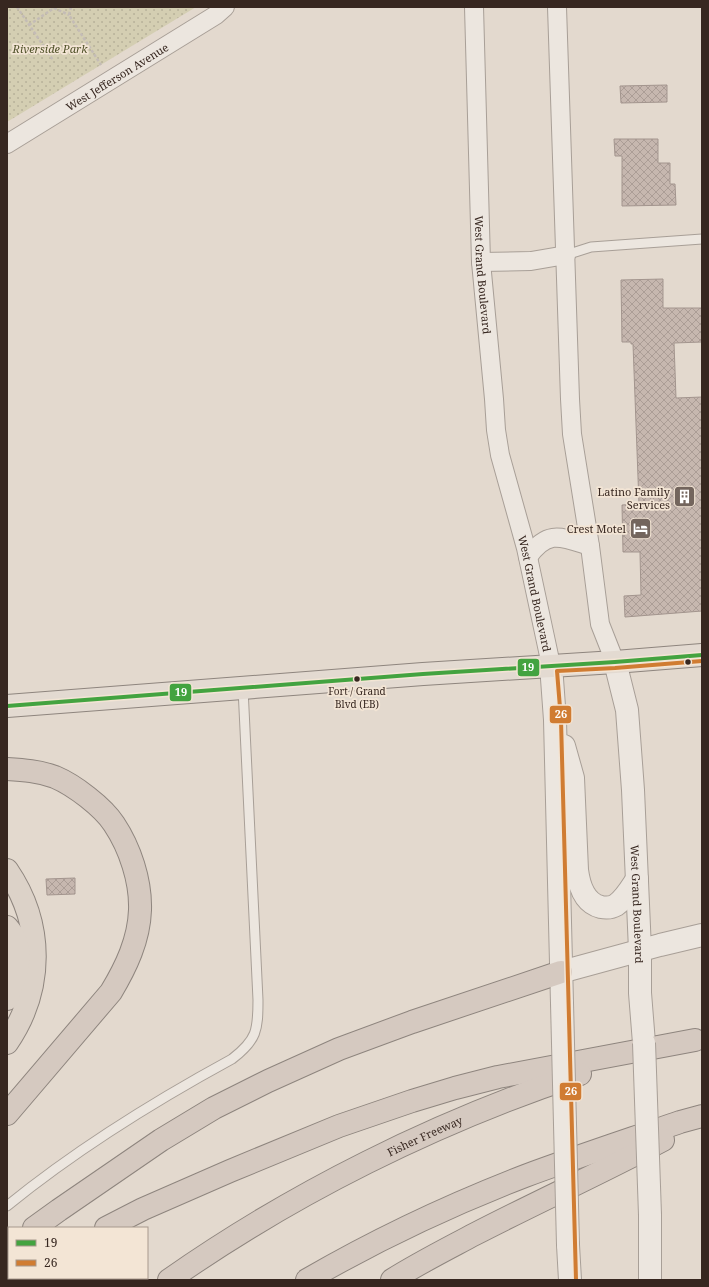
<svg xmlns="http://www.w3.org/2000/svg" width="709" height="1287" font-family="'Noto Serif',serif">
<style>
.green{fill:url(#green-dots)}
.building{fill:url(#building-cross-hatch);stroke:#a3958e}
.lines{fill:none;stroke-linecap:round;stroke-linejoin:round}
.service-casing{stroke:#a89f97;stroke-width:11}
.minor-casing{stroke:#a89f97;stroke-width:20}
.tertiary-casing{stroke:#a89f97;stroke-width:24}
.primary-casing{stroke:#8e857e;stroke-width:24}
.trunk-casing{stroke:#8e857e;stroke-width:24}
.motorway-casing{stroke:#8e857e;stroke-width:24}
.path{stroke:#c4bcb6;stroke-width:2.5;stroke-dasharray:3 2;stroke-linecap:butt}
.service{stroke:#ece6df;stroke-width:9}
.minor{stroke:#ece6df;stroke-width:18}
.tertiary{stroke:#ece6df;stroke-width:22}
.primary{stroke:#e3dad1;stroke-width:22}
.trunk{stroke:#dcd2c8;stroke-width:22}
.motorway{stroke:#d5c9c0;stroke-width:22}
.tertiary-bridge-casing{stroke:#a89f97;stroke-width:24;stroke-linecap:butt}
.tertiary-bridge{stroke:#ece6df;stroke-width:22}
.bus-1-casing{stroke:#f3e5d5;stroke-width:7}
.bus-2-casing{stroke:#f3e5d5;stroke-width:7}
.bus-1{stroke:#43a340;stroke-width:4}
.bus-2{stroke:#d07c32;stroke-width:4}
.bus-dot{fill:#372720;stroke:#f3e5d5;stroke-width:1.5}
.labels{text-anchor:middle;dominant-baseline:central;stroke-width:3.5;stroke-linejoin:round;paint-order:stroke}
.bus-label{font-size:10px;fill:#372720;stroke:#f3e5d5}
.park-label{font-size:11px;font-style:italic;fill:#4f5128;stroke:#f3e5d5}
.street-label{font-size:11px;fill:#372720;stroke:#f3e5d5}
.poi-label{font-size:11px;fill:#372720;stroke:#f3e5d5;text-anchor:end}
.line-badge{stroke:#f3e5d5;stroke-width:1.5}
.badge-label{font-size:11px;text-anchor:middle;font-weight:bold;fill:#fff}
</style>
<defs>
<pattern id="green-dots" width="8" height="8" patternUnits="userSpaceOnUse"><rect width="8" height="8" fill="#d4ceb2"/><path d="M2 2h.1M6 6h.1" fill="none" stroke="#b7b199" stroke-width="1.8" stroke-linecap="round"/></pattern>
<pattern id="building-cross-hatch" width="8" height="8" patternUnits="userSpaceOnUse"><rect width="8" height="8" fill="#c6b7af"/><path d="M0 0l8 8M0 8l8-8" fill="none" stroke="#ab9d96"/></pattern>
</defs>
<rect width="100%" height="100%" fill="#e3d9ce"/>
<polygon class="green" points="7,7 196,7 7,122"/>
<g class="building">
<polygon points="667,85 667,102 621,103 620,86"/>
<polygon points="614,139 658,139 658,163 670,163 670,184 675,184 676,205 622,206 622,156 615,156"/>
<polygon points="663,279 663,308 702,308 702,342 674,343 676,398 702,397 702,611 625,617 624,596 641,595 640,552 623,552 622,505 639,504 633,344 631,344 631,342 622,342 621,280"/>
<polygon points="75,878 75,894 47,895 46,879"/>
</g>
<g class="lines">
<defs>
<g id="service">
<polyline points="566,255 591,247 702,239"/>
<path d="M7,1206C77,1149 153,1102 232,1059C257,1040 258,1030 258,1000L243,688"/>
</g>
<g id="minor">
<path id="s1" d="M474,7L481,262L494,399L496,430L500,455L526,548L551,665"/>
<polyline points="557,7 570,399 572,434 590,546 600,624 615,662"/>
<path id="s2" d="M7,144L216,15L225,7"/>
<polyline points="481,262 531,261 566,255"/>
<path d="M528,557C548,529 561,537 590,546"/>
</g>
<g id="tertiary">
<path id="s3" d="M615,662L627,710L633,790L640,950V993L644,1043"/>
<polyline points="551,665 555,720 562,1003"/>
<path d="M564,746L573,778L577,870C579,885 584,903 601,907C606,908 611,908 616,905C625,899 631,888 637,879"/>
<polyline points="561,972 660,945 702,935"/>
<polyline points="568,1245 570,1280"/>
<polyline points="650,1280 650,1215"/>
</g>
<polyline id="primary" points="7,706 423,674 615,662 702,655"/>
<g id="trunk">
<path d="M7,870C44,924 44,989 7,1043"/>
<path d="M7,927C28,951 16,973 7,999"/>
</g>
<g id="motorway">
<path d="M7,769C23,770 39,771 55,777C74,785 103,807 114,824C130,848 141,881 140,910C139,940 126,967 111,992L7,1114"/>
<polyline points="34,1228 59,1210 161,1140 214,1108 268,1081 339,1049 412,1022 561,972"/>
<polyline points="106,1228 143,1209 230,1171 339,1126 412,1101 455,1088 498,1077 695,1040"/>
<polyline points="7,1249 9,1248"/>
<polyline points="20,1280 23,1278"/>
<path id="s4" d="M169,1280C293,1193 436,1122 580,1074"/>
<path d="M307,1280C376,1240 450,1205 525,1176C576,1157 628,1140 680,1122L702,1116"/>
<path d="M392,1280C419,1263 447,1249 475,1234C537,1202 601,1173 663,1140"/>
</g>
</defs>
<use href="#service" class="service-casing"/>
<use href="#minor" class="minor-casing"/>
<use href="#tertiary" class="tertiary-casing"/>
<use href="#primary" class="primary-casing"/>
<use href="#trunk" class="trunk-casing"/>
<use href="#motorway" class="motorway-casing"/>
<g class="path">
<polyline points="17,7 53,60"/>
<polyline points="71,7 69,15 101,65"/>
<polyline points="54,8 69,15"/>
<polyline points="29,25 54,8 53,7"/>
</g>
<use href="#service" class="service"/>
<use href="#minor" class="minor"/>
<use href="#tertiary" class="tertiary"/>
<use href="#primary" class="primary"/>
<use href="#trunk" class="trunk"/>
<use href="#motorway" class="motorway"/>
<defs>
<g id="tertiary-bridge">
<polyline points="562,1003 568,1245"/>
<polyline points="644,1043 650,1215"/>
</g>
</defs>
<use href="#tertiary-bridge" class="tertiary-bridge-casing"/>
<use href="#tertiary-bridge" class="tertiary-bridge"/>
<defs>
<polyline id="bus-1" points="7,706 423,674 615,662 702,655"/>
<polyline id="bus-2" points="576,1280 561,720 557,671 615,668 702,661"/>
</defs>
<use href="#bus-1" class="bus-1-casing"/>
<use href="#bus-2" class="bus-2-casing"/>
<use href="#bus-1" class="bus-1"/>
<use href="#bus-2" class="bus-2"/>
</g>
<defs>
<symbol id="building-square" viewBox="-11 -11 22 22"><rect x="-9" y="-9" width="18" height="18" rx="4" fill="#73655d" stroke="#f3e5d5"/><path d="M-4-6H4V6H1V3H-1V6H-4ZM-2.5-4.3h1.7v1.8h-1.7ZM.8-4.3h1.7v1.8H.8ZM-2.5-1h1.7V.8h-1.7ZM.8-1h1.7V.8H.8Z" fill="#fff"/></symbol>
<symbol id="hotel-square" viewBox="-11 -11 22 22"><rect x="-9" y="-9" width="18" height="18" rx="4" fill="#73655d" stroke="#f3e5d5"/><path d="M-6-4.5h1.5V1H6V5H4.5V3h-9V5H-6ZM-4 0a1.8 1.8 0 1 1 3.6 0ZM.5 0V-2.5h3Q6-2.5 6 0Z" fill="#fff"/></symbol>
</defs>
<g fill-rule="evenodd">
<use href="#building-square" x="672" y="484" width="25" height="25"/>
<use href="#hotel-square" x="628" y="516" width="25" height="25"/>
</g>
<g class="bus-dot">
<circle cx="688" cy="662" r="3.5"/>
<circle cx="357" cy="679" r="3.5"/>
</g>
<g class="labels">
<g class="bus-label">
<text x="357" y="691">Fort / Grand<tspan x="357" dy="13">Blvd (EB)</tspan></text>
</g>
<g class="park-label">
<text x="50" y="48">Riverside Park</text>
</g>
<g class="street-label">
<text stroke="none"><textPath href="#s2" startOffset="129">West Jefferson Avenue</textPath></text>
<text stroke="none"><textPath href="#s1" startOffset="268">West Grand Boulevard</textPath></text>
<text stroke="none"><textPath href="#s1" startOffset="592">West Grand Boulevard</textPath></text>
<text stroke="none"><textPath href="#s3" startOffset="244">West Grand Boulevard</textPath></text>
<text stroke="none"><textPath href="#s4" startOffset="294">Fisher Freeway</textPath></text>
</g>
<g class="poi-label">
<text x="670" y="491">Latino Family<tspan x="670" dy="13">Services</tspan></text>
<text x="626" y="528">Crest Motel</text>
</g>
</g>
<g class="line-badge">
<rect x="517" y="658" width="23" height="19" rx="4" fill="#43a340"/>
<rect x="169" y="683" width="23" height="19" rx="4" fill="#43a340"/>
<rect x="549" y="705" width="23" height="19" rx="4" fill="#d07c32"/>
<rect x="559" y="1082" width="23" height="19" rx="4" fill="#d07c32"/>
</g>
<g class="badge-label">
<text x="528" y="671">19</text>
<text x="181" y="696">19</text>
<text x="561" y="718">26</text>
<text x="571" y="1095">26</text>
</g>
<rect width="709" height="1287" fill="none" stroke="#372720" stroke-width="16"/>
<rect x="8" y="1227" width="140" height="52" fill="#f3e5d5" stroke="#a8998d"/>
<rect x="16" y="1240" width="20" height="6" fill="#43a340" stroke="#a8998d"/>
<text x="44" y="1247" font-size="12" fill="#372720">19</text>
<rect x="16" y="1260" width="20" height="6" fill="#d07c32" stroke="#a8998d"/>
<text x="44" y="1267" font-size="12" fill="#372720">26</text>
</svg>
